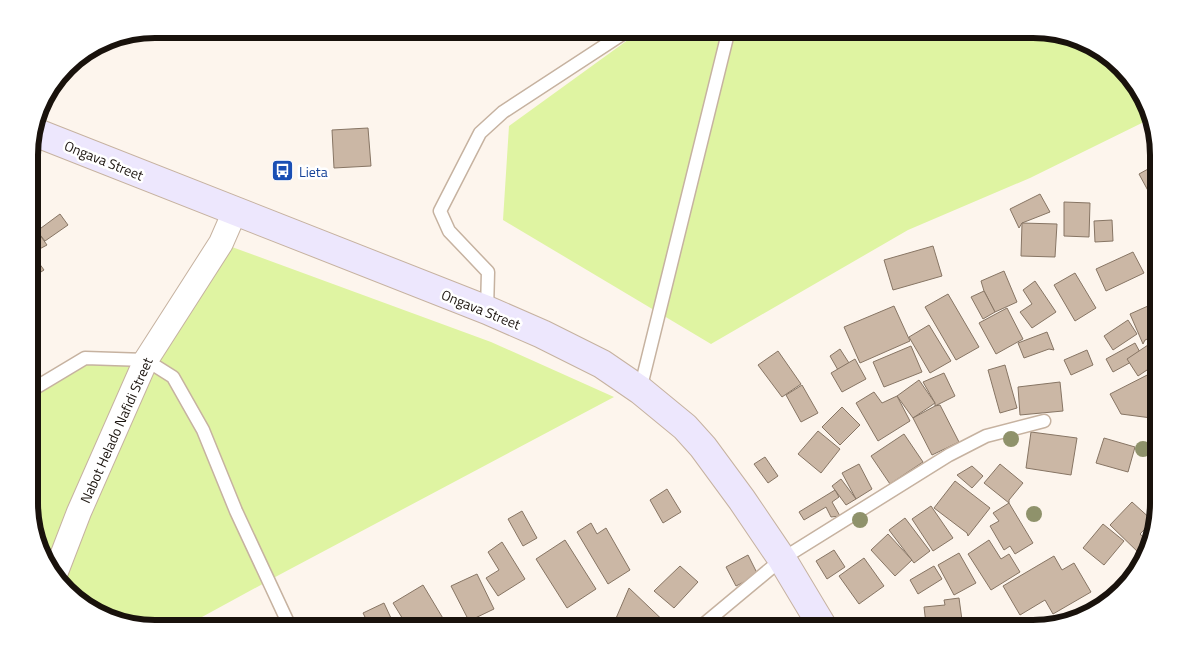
<svg xmlns="http://www.w3.org/2000/svg" width="1188" height="658" font-family="'Titillium Web',sans-serif">
<style>
.green{fill:#dff4a2}
.building{fill:#cbb7a5;stroke:#877564}
.lines{fill:none;stroke-linecap:round;stroke-linejoin:round}
.lane-casing{stroke:#c6b2a0;stroke-width:15}
.street-casing{stroke:#c6b2a0;stroke-width:26}
.secondary-casing{stroke:#c6b2a0;stroke-width:30}
.lane{stroke:#fff;stroke-width:12}
.street{stroke:#fff;stroke-width:24}
.secondary{stroke:#ede7fd;stroke-width:28}
.tree{fill:#8f926b}
.labels{text-anchor:middle;dominant-baseline:central;stroke-width:5;stroke-linejoin:round;paint-order:stroke}
.street-label{font-size:14px;fill:#19120c;stroke:#fff}
.transit-label{font-size:14px;fill:#164399;stroke:#fff;text-anchor:start}
.rim{fill:none;stroke:#19120c;stroke-width:6}
</style>
<rect width="100%" height="100%" fill="#fdf5ed"/>
<g class="green">
<polygon points="643,29 1034,29 1096,45 1138,85 1150,119 1030,178 908,230 711,344 503,220 509,126"/>
<polygon points="221,243 491,342 614,397 279,575 180,629 154,629 92,613 50,574 30,520 30,391 85,358 146,360"/>
</g>
<g class="building">
<polygon points="368,128 371,166 334,168 332,130"/>
<polygon points="1159,163 1159,211 1139,174"/>
<polygon points="1040,194 1050,212 1022,223 1019,228 1010,209"/>
<polygon points="1064,202 1090,203 1089,237 1064,236"/>
<polygon points="60,214 68,225 45,241 37,231"/>
<polygon points="1112,220 1113,241 1095,242 1094,221"/>
<polygon points="1022,223 1057,224 1055,257 1021,256"/>
<polygon points="30,225 33,230 37,231 47,245 30,254"/>
<polygon points="933,246 942,276 893,290 884,260"/>
<polygon points="1133,252 1144,273 1106,291 1096,269"/>
<polygon points="36,259 44,270 30,279 30,263"/>
<polygon points="1004,271 1017,302 995,312 984,291 981,281"/>
<polygon points="1075,273 1096,308 1075,321 1054,285"/>
<polygon points="1035,281 1056,312 1032,328 1020,312 1032,304 1023,290"/>
<polygon points="984,291 995,312 983,319 971,297"/>
<polygon points="948,294 979,347 956,360 925,307"/>
<polygon points="1157,302 1159,306 1159,334 1145,340 1143,344 1130,314"/>
<polygon points="894,306 910,341 860,363 844,327"/>
<polygon points="1007,308 1023,339 996,354 979,323"/>
<polygon points="1128,320 1137,334 1113,350 1104,336"/>
<polygon points="929,325 951,361 930,373 909,337"/>
<polygon points="1047,332 1054,350 1049,349 1024,358 1018,343"/>
<polygon points="1135,343 1142,356 1113,372 1106,359"/>
<polygon points="1151,343 1159,354 1159,362 1138,376 1127,359"/>
<polygon points="911,346 922,372 884,387 873,362"/>
<polygon points="840,349 849,363 838,370 830,356"/>
<polygon points="1087,350 1093,365 1071,375 1064,360"/>
<polygon points="778,351 801,384 782,397 758,365"/>
<polygon points="855,359 866,379 842,392 831,373"/>
<polygon points="1005,365 1017,408 1000,413 988,370"/>
<polygon points="1159,369 1159,419 1121,414 1110,394"/>
<polygon points="944,373 955,396 935,406 935,403 923,382"/>
<polygon points="919,380 935,403 913,418 897,396"/>
<polygon points="1060,382 1063,411 1020,415 1018,387"/>
<polygon points="802,385 818,413 801,422 786,395"/>
<polygon points="874,392 882,403 897,396 910,421 878,441 856,403"/>
<polygon points="940,405 959,442 932,455 913,418 935,406"/>
<polygon points="842,407 860,425 840,445 822,427"/>
<polygon points="818,431 840,449 821,473 798,454"/>
<polygon points="1031,432 1077,438 1071,475 1026,468"/>
<polygon points="904,434 923,462 890,484 871,456"/>
<polygon points="1104,438 1135,447 1128,472 1096,463"/>
<polygon points="765,457 778,476 768,483 754,464"/>
<polygon points="859,464 872,489 856,499 842,473"/>
<polygon points="1000,464 1023,483 1009,500 1009,503 984,483"/>
<polygon points="972,466 983,476 972,488 957,475"/>
<polygon points="841,479 856,499 846,505 832,486"/>
<polygon points="955,481 990,508 968,536 967,533 934,508"/>
<polygon points="667,489 681,512 663,523 650,500"/>
<polygon points="835,490 839,497 832,502 840,516 831,517 826,507 804,520 799,512"/>
<polygon points="1132,502 1153,521 1140,534 1150,543 1140,554 1110,525"/>
<polygon points="1009,503 1033,543 1015,554 1010,546 1004,550 990,526 999,521 993,513"/>
<polygon points="931,506 953,538 933,551 912,519"/>
<polygon points="522,511 537,538 523,546 508,519"/>
<polygon points="905,518 930,551 914,563 889,530"/>
<polygon points="591,523 597,534 606,528 630,570 608,584 577,532"/>
<polygon points="1103,524 1124,541 1104,565 1083,548"/>
<polygon points="888,534 912,560 895,576 871,550"/>
<polygon points="565,540 596,589 567,608 536,559"/>
<polygon points="989,540 1001,559 1009,554 1020,572 991,590 968,554"/>
<polygon points="502,542 525,579 498,596 486,578 499,570 488,552"/>
<polygon points="834,550 845,567 827,579 816,561"/>
<polygon points="959,553 976,583 954,595 938,565"/>
<polygon points="748,555 758,575 736,586 726,567"/>
<polygon points="1054,556 1062,570 1074,563 1091,592 1053,614 1045,600 1020,615 1003,586"/>
<polygon points="864,558 884,586 859,604 839,576"/>
<polygon points="680,566 698,582 674,608 654,591"/>
<polygon points="934,566 942,579 918,594 910,580"/>
<polygon points="477,574 494,609 469,621 451,586"/>
<polygon points="423,585 447,625 440,629 409,629 393,603"/>
<polygon points="629,588 672,629 624,629 614,623"/>
<polygon points="959,598 962,620 926,624 924,607 945,605 944,600"/>
<polygon points="384,603 396,629 371,629 363,613"/>
<polygon points="577,620 588,629 570,629"/>
</g>
<g class="lines">
<defs>
<g id="lane">
<polyline points="487,310 488,272 449,231 440,211 480,133 503,112 630,29"/>
<polyline points="640,390 729,29"/>
<polyline points="30,391 85,358 146,360 173,377 203,430 236,511 291,629"/>
<polyline points="698,629 782,559 949,455 986,436 1044,421"/>
</g>
<polyline id="street" points="54,577 79,512 146,360 221,243 235,211"/>
<polyline id="secondary" points="32,131 487,310 542,334 602,364 640,390 685,427 703,447 742,500 782,559 824,629"/>
</defs>
<use href="#lane" class="lane-casing"/>
<use href="#street" class="street-casing"/>
<use href="#secondary" class="secondary-casing"/>
<use href="#lane" class="lane"/>
<use href="#street" class="street"/>
<use href="#secondary" class="secondary"/>
</g>
<g class="tree">
<circle cx="1011" cy="439" r="8"/>
<circle cx="1143" cy="449" r="8"/>
<circle cx="1034" cy="514" r="8"/>
<circle cx="860" cy="520" r="8"/>
</g>
<defs>
<symbol id="bus-square" viewBox="-11 -11 22 22"><rect x="-9" y="-9" width="18" height="18" rx="4" fill="#1a4fb4" stroke="#fff"/><path d="M-5-6H5V4H4V6H2V4H-2V6H-4V4H-5ZM-3.5-4V0h7V-4ZM-3.5 1.2v1.5H-2V1.2ZM2 1.2v1.5H3.5V1.2Z" fill="#fff"/></symbol>
</defs>
<g fill-rule="evenodd">
<use href="#bus-square" x="270" y="158" width="25" height="25"/>
</g>
<g class="labels">
<g class="street-label">
<text transform="translate(104 160) rotate(22)">Ongava Street</text>
<text transform="translate(481 309) rotate(22)">Ongava Street</text>
<text transform="translate(116 430) rotate(-66)">Nabot Helado Nafidi Street</text>
</g>
<g class="transit-label">
<text x="299" y="171">Lieta</text>
</g>
</g>
<path d="M0 0H1188V658H0ZM155 38H1033A117 117 0 0 1 1150 155V503A117 117 0 0 1 1033 620H155A117 117 0 0 1 38 503V155A117 117 0 0 1 155 38Z" fill="#fff" fill-rule="evenodd"/>
<path class="rim" d="M155 38H1033A117 117 0 0 1 1150 155V503A117 117 0 0 1 1033 620H155A117 117 0 0 1 38 503V155A117 117 0 0 1 155 38Z"/>
</svg>
